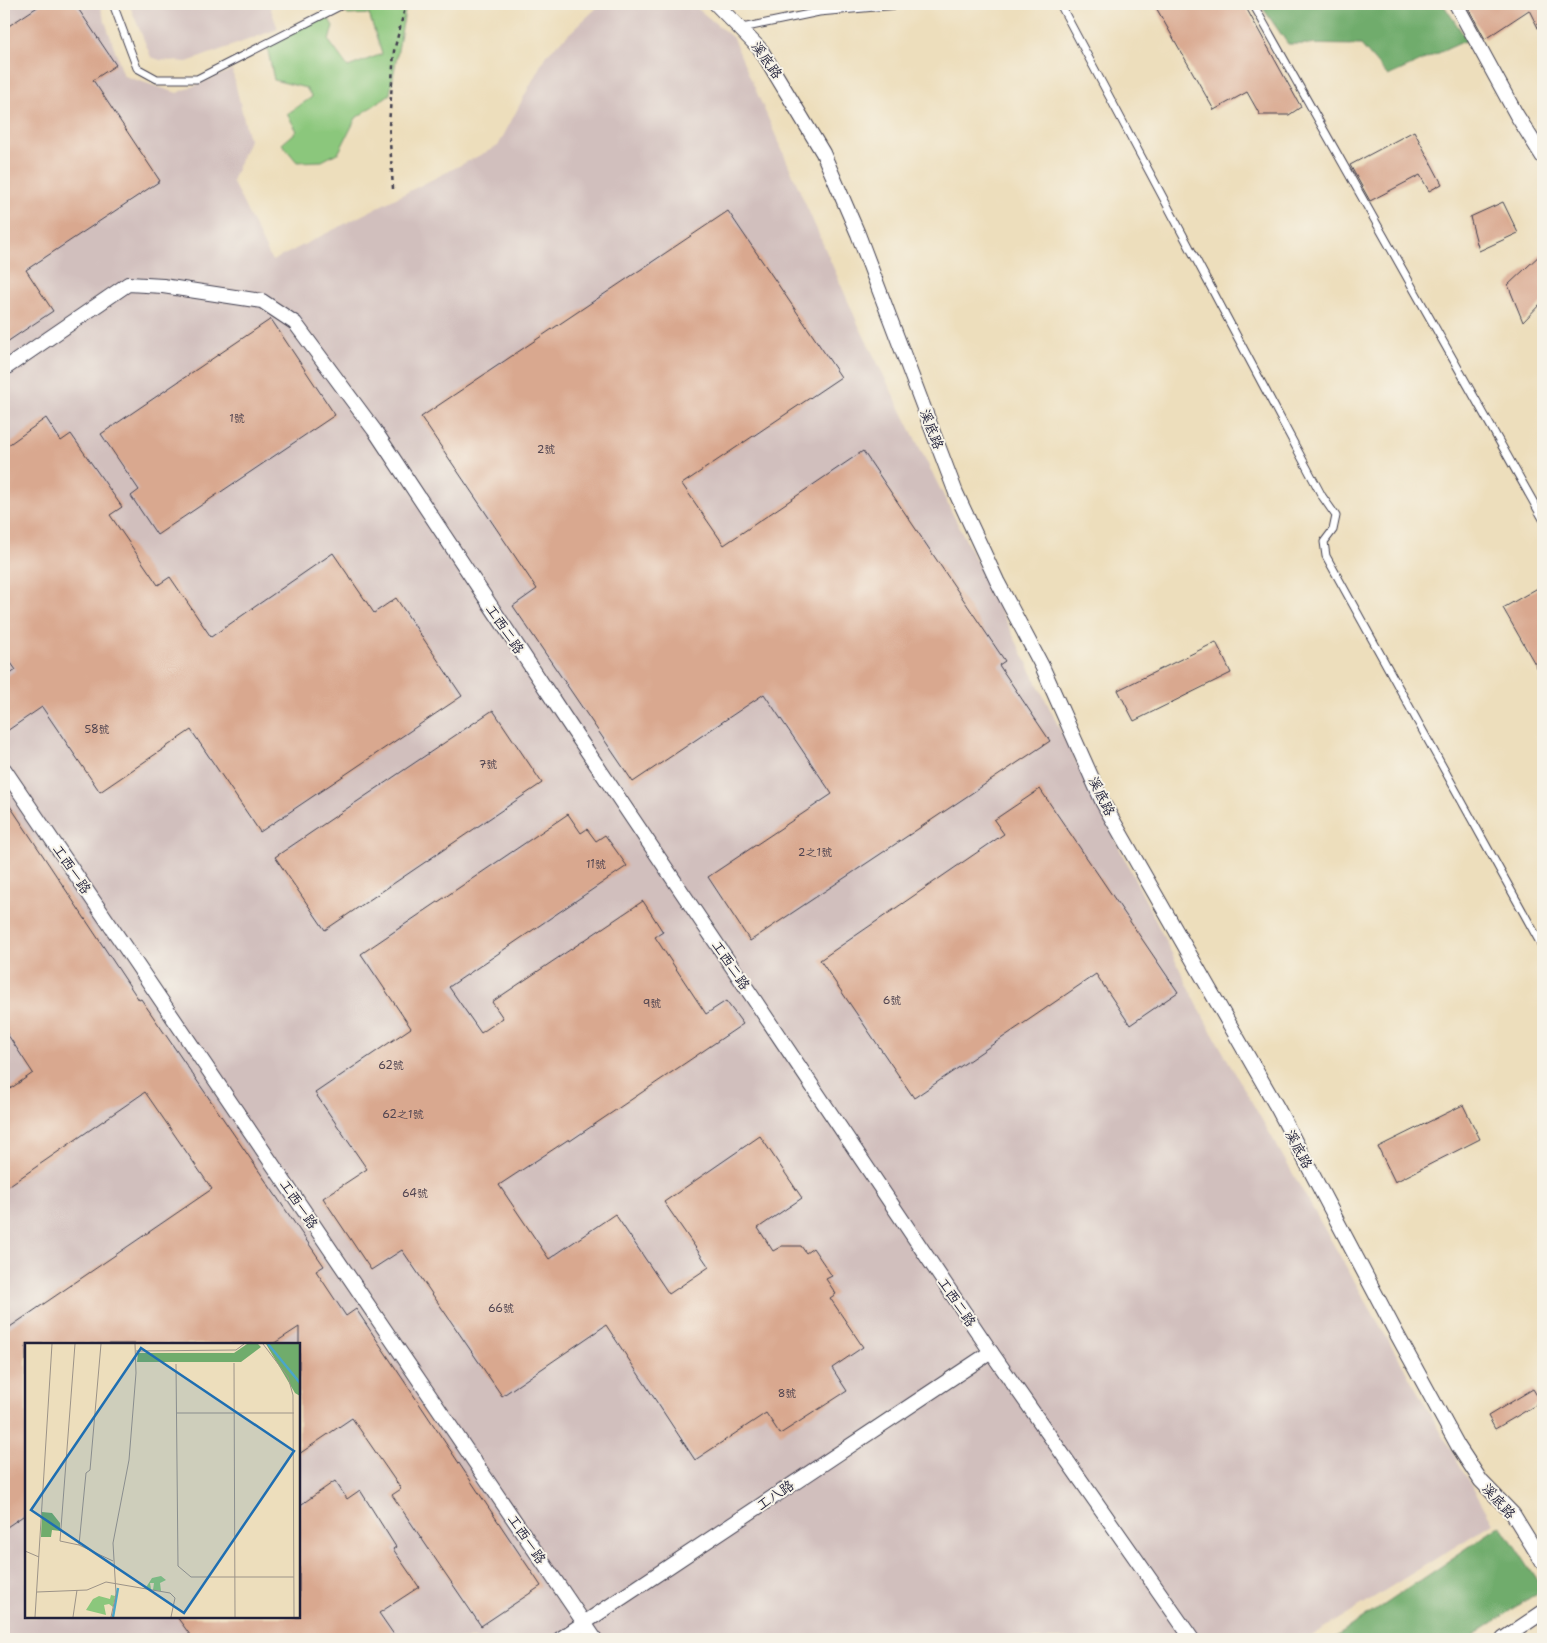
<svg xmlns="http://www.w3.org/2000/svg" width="1547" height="1643" font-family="'Shantell Sans','LXGW WenKai TC',sans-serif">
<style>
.industrial{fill:#d1bfbd;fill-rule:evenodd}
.green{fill:#8bc77c;stroke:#56745c}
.forest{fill:#70ac6c;stroke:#496754}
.building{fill:#d9a88f}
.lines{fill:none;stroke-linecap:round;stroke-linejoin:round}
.lane-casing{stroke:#403e4e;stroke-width:9}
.street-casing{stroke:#403e4e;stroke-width:16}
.path{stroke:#403e4e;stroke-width:2.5;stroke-dasharray:4 4;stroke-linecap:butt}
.lane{stroke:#fff;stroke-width:7}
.street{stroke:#fff;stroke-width:14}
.labels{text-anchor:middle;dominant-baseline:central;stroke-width:4;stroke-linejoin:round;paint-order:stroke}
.number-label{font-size:11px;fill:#504450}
.street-label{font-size:14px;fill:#22223b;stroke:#f7f3e8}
.inset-river{fill:none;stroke:#4ba6c9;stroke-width:2.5}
.inset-road{fill:none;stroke:#9c9388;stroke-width:1}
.view{fill:#1f6fb2;fill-opacity:0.15;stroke:#1f6fb2;stroke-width:2.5}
.inset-edge{fill:none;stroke:#22223b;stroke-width:2.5}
</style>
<rect width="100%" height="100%" fill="#f7f3e8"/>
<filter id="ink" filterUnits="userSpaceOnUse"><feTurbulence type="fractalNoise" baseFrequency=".02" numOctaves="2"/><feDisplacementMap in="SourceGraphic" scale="10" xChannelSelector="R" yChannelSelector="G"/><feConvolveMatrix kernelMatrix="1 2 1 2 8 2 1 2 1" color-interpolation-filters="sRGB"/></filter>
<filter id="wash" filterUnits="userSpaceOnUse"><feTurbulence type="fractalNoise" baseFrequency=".0096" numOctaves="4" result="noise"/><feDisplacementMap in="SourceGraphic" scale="20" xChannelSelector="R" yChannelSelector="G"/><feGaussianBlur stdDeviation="1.12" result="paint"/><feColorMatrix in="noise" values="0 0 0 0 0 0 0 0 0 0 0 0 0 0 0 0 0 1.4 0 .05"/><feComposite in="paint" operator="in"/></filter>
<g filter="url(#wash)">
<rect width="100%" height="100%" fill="#eddebc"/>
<g class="industrial">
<path d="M4,4H99L124,76L177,93L232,70L249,140L232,181L272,261L498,146L546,55L601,4H692L733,38L858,324L1206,1022L1493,1523L1307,1639H4ZM26,1344H299V1617H26Z"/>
<polygon points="129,4 269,4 278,29 187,62 160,60 151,57"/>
</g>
<polygon class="green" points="345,4 406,6 390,94 356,118 339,152 322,161 297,162 282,144 297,131 287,114 312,97 306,88 274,80 267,46 326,14 333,26 329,41 348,67 382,54 369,14 348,15 339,7"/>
<g class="forest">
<polygon points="1260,4 1443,4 1467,40 1388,76 1361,45 1288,44"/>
<polygon points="1501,1525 1543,1589 1468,1639 1333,1639"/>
</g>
<g id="blocks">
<g class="building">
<polygon points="42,4 75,4 116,65 93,80 160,181 26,270 53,311 4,344 4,29"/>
<polygon points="1154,4 1244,4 1301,107 1289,115 1260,115 1247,92 1214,110"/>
<polygon points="1466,4 1543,4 1543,38 1529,10 1485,39"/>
<polygon points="1414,131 1442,184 1429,191 1420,175 1370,201 1350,165"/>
<polygon points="1503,202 1518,233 1479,251 1470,217"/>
<polygon points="728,211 841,377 682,484 724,545 863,451 1005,661 999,665 1050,741 750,941 708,877 832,794 764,694 633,782 513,606 537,589 421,417"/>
<polygon points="1543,252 1543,301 1523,322 1508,285"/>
<polygon points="271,319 335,415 157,535 131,496 139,490 101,434"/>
<polygon points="46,418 61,441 71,434 122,507 110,515 158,585 170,577 211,637 333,553 374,613 396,598 462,696 260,832 191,730 100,792 42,707 4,733 4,678 16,670 4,653 4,448"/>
<polygon points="1543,585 1543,678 1503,608"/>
<polygon points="1216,642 1231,673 1134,721 1118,690"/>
<polygon points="493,710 542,783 325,930 275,857"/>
<polygon points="1040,789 1178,992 1130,1025 1096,974 914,1098 820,960 1004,834 994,820"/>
<polygon points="4,797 139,1000 141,999 324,1266 316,1271 346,1316 356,1309 541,1586 481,1626 392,1495 401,1489 352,1418 299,1454 299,1327 273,1344 26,1344 26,1514 4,1529 4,1331 212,1189 145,1092 4,1189 4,1093 33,1073 4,1029"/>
<polygon points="568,814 581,833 587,829 596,841 605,835 627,866 449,987 481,1033 503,1018 492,1002 643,901 663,932 655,937 706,1014 726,1001 743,1024 570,1141 569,1139 499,1185 549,1259 615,1214 669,1294 709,1267 664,1202 760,1136 802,1198 758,1228 773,1251 782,1246 801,1246 806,1253 813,1248 832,1276 826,1279 836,1294 830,1298 863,1347 832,1368 847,1391 780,1434 766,1413 695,1460 606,1325 502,1396 402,1250 371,1270 323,1198 367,1169 315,1093 411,1028 361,954"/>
<polygon points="1463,1105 1480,1139 1395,1182 1378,1147"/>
<polygon points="1533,1389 1541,1402 1495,1429 1488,1416"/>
<polygon points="335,1481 347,1499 360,1490 396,1547 393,1549 419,1587 379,1613 397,1639 193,1639 177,1617 299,1617 299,1506"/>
</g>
</g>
</g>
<g filter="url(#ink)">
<use href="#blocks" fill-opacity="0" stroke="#403e4e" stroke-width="1"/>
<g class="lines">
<defs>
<g id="lane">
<polyline points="113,4 137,68 157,79 197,79 344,4"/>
<polyline points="1060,4 1322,496 1336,516 1333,530 1324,542 1326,556 1543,948"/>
<polyline points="1253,4 1543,519"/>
<polyline points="742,28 819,12 909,4"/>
</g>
<g id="street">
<polyline points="716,4 761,50 823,153 858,234 956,493 997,581 1042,666 1103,803 1278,1109 1394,1329 1458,1446 1481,1481 1513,1514 1543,1563"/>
<polyline points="1456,4 1516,114 1543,157"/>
<polyline points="4,369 128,284 163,286 262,301 295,323 375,431 571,727 991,1352 1192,1639"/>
<polyline points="4,769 595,1639"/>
<polyline points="560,1639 991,1352"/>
<polyline points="1503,1639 1543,1612"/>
</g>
</defs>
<use href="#lane" class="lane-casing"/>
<use href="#street" class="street-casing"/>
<polyline class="path" points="393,189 389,126 394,51 406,4"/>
<use href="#lane" class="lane"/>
<use href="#street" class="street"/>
</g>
</g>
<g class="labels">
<g class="number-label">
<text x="237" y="418">1號</text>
<text x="546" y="449">2號</text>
<text x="97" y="729">58號</text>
<text x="488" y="764">7號</text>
<text x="815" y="852">2之1號</text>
<text x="596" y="864">11號</text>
<text x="892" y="1000">6號</text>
<text x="652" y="1003">9號</text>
<text x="391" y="1065">62號</text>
<text x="403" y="1114">62之1號</text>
<text x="415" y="1193">64號</text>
<text x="501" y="1308">66號</text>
<text x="787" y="1393">8號</text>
</g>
<g class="street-label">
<text transform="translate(767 60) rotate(55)">溪底路</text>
<text transform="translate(932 429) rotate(69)">溪底路</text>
<text transform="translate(505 629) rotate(56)">工西二路</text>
<text transform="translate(1102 796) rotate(64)">溪底路</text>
<text transform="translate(72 869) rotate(56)">工西一路</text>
<text transform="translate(731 965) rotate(56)">工西二路</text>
<text transform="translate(1299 1149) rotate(62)">溪底路</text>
<text transform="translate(299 1204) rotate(56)">工西一路</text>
<text transform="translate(957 1302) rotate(56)">工西二路</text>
<text transform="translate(775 1495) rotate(-34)">工八路</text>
<text transform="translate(1499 1501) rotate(48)">溪底路</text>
<text transform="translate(527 1539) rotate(56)">工西一路</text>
</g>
</g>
<g transform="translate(25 1343)">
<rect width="275" height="275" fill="#eddebc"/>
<path d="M136,233L141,237L135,240L136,248L128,247L129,240H125L126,246H120L127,235ZM86,252L90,253L88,264L84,261L79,262L81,272L61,267L68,256L74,253L85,256Z" fill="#8bc77c"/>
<path d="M222,1H233L236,4L216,19H112L113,10H209ZM241,1H275V53L270,50ZM17,169L27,170L35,180V188L27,187L26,194H16Z" fill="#70ac6c"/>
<path class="inset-river" d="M243,1L275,40M88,274L93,245"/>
<path class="inset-road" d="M50,1L35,198L54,202M76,1L65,127L61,130L54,202L88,218M238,1L263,34L268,52L269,274M111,8L211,7L219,1M209,20L210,274M151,21L153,223L166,234H269M151,70H269M0,208L14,214M12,249L62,247L81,239L145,250L150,255L146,274M10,274L27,1M48,274L52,247M86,274L91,251L88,200L104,117L111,30L110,1"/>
<path class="view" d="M116,5L269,108L159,270L6,167Z"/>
<rect width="275" height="275" class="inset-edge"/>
</g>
<rect width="1547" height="1643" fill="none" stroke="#f7f3e8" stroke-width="20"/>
</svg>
